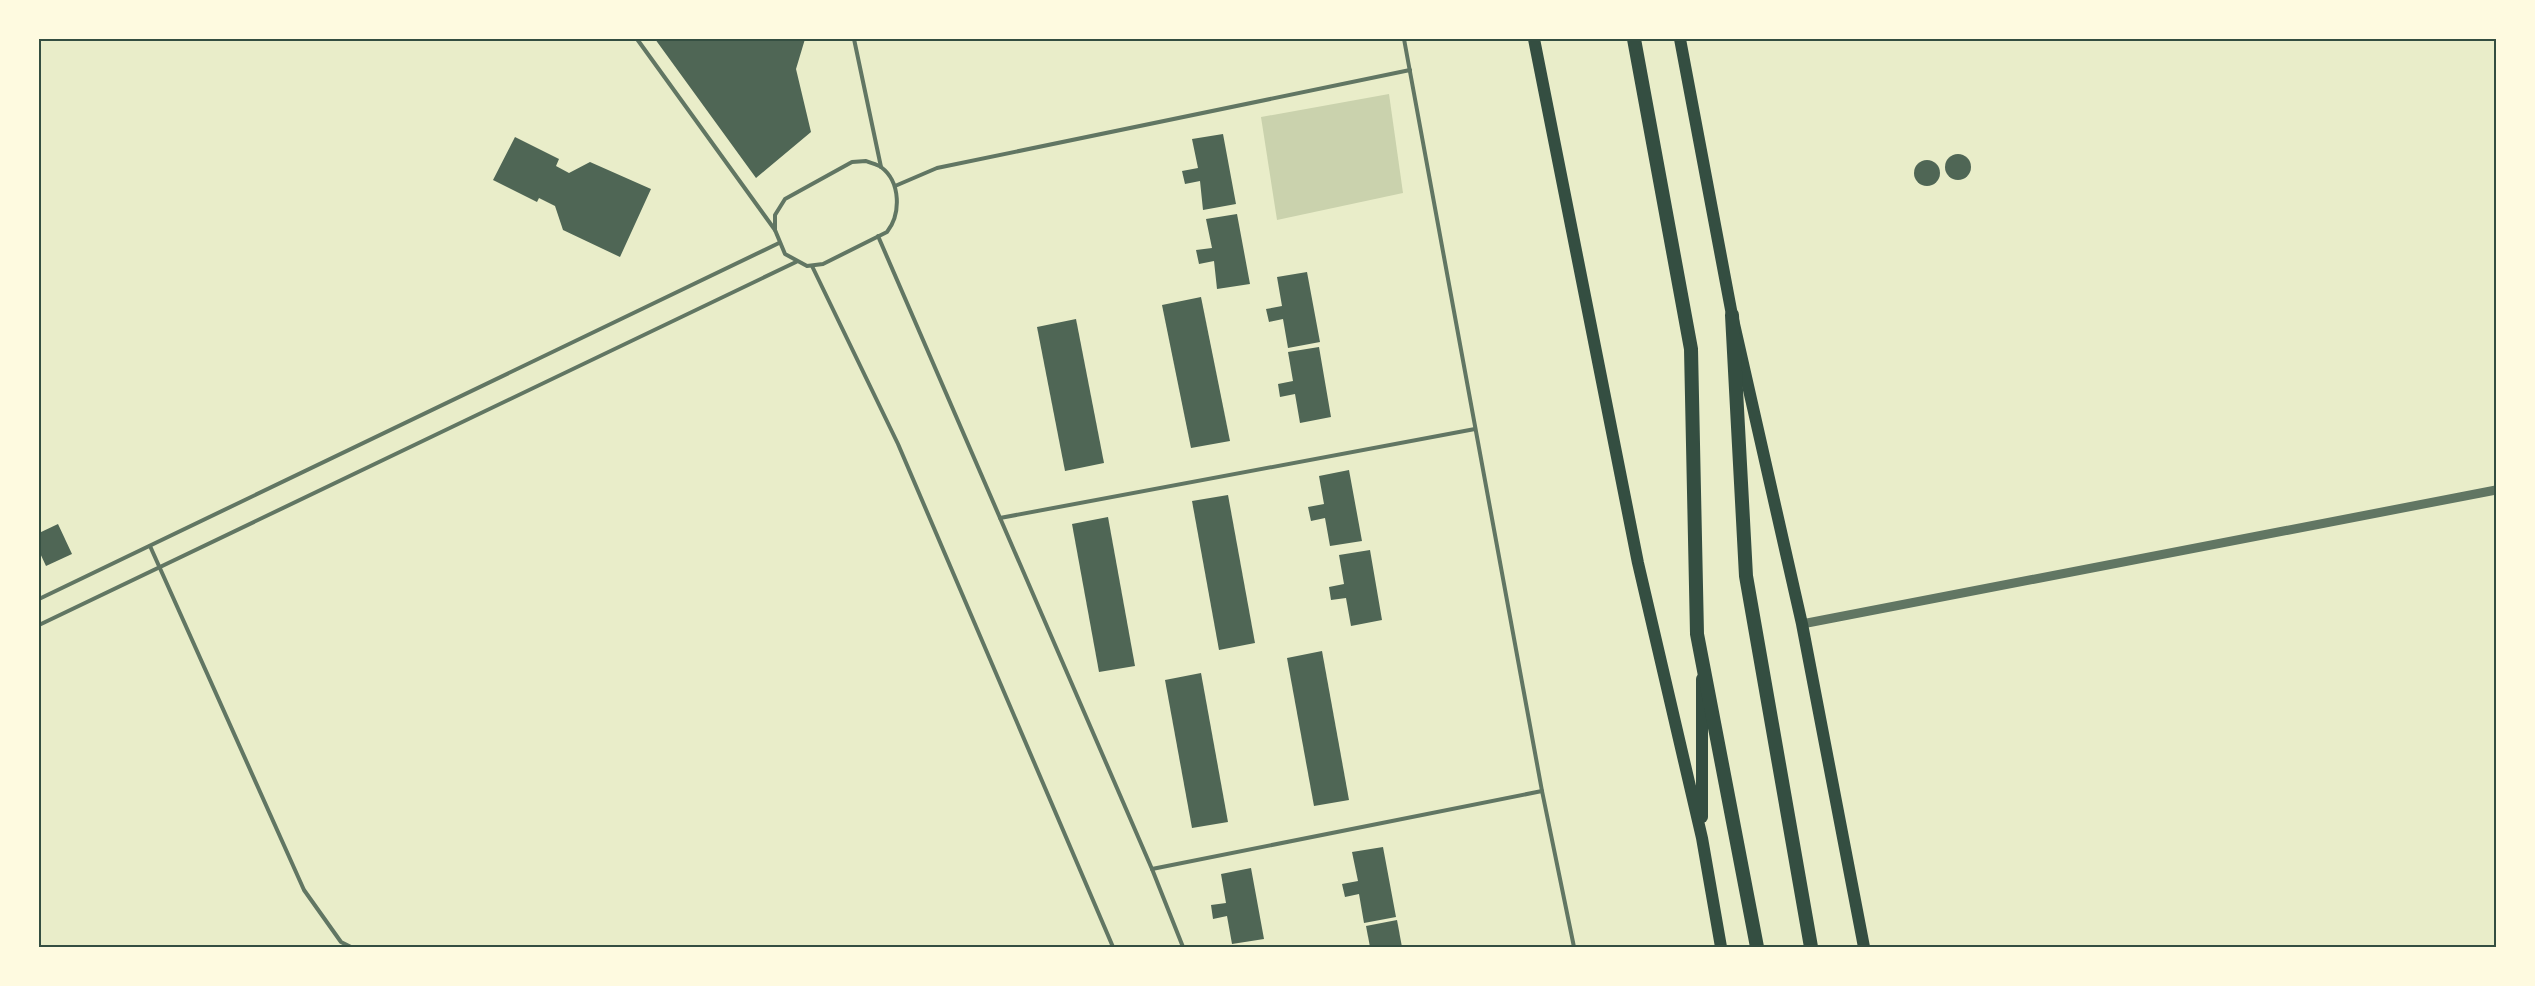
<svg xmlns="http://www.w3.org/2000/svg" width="2535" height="986" font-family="Lora,serif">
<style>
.green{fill:#cad2ad}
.building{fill:#4f6655}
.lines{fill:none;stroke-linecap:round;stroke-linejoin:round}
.service{stroke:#617663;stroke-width:4}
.tertiary{stroke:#617663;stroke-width:9}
.primary{stroke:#344e41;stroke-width:12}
.trunk{stroke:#344e41;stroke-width:14}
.neatline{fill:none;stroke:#344e41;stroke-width:2}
</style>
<rect width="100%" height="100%" fill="#e9edc9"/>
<polygon class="green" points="1389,94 1403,193 1277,220 1261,117"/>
<g class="building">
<polygon points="655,39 805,39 796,69 811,132 756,178"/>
<polygon points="1223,134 1236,204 1203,210 1200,181 1185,184 1182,171 1198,168 1192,139"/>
<polygon points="515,137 559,159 556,166 569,173 590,162 651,189 620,257 563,230 555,206 539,198 537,202 493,180"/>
<circle cx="1958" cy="167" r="13"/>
<circle cx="1927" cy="173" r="13"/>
<polygon points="1237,214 1250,284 1217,289 1214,261 1199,264 1196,250 1212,248 1206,219"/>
<polygon points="1307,272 1320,342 1288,348 1283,319 1269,322 1266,309 1282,306 1277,277"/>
<polygon points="1201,297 1230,441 1191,448 1162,305"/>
<polygon points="1076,319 1104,463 1065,471 1037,327"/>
<polygon points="1319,347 1331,417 1300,423 1295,394 1280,397 1278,384 1293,381 1288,352"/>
<polygon points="1349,470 1362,541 1330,546 1325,518 1311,521 1308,507 1324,504 1319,476"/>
<polygon points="1228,495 1255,643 1219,650 1192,501"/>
<polygon points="1108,517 1135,666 1099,672 1072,524"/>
<polygon points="58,524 72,554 46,566 39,551 39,533"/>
<polygon points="1370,550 1382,620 1351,626 1346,598 1331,600 1329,587 1344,584 1339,555"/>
<polygon points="1322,651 1349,800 1314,806 1287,658"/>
<polygon points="1201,673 1228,822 1192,828 1165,680"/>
<polygon points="1383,847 1396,917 1364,923 1359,894 1345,897 1342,884 1358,881 1352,852"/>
<polygon points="1251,868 1264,939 1232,944 1227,916 1213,919 1211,905 1226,903 1221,874"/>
<polygon points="1397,920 1402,947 1370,947 1366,926"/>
</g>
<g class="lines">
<g class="service">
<polyline points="637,39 775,230"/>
<polyline points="854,39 881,167"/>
<polyline points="1404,39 1542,791 1574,947"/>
<path d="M866,161C870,163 877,164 881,167C901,182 901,214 887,232L823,264L807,266L785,254L775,230V215L785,199L852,162Z"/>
<polyline points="895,186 937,168 1410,70"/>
<polyline points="878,236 1152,869 1183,947"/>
<polyline points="812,266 898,444 1113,947"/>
<polyline points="1000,518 1475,429"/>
<polyline points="150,546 304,890 341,942 351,947"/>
<polyline points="39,599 779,243"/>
<polyline points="39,625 796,262"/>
<polyline points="1152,869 1542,791"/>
</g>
<polyline class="tertiary" points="1802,624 2496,490"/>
<g class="primary">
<polyline points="1534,39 1638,563 1702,838 1721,947"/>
<polyline points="1680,39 1732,315 1802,624 1864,947"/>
<polyline points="1702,817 1702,679"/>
</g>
<g class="trunk">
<polyline points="1634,39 1691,349 1697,634 1757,947"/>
<polyline points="1732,315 1746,576 1811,947"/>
</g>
</g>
<rect width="2535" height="986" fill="none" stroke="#fefae0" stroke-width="80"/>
<rect x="40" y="40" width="2455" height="906" class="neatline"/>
</svg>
